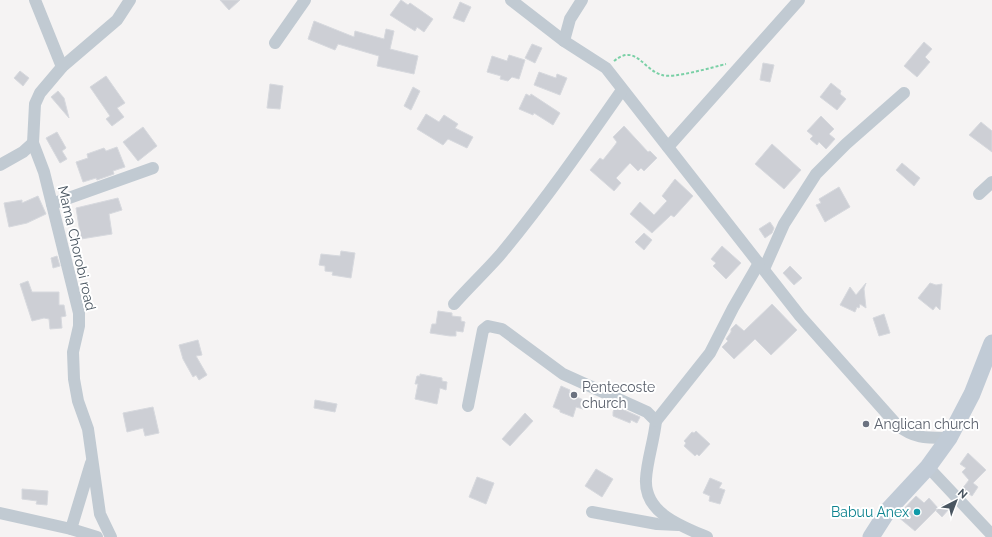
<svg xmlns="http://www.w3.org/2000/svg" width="992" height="537" font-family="Raleway,sans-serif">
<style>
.building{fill:#cdcfd5;stroke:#d7d9de}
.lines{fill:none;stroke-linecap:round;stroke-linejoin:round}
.path{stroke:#7ad0a6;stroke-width:2;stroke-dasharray:3 2;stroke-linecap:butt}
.street{stroke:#c1cad2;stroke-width:12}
.secondary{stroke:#c1cbd6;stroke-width:17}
.worship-dot{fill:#6b7280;stroke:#fff;stroke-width:1.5}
.culture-dot{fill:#0f9aa8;stroke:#fff;stroke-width:1.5}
.labels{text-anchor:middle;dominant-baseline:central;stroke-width:4;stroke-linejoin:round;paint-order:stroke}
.street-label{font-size:14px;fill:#4a5661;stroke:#fff}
.worship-label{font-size:14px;fill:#5b616d;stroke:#fff;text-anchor:start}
.culture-label{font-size:14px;fill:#0d838f;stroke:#fff;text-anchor:end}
</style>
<rect width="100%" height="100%" fill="#f5f3f3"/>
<g class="building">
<polygon points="220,0 240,0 229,10"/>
<polygon points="401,0 408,5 410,3 433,19 424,32 417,27 415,31 390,15"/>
<polygon points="460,2 471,7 464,22 453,18"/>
<polygon points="314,21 354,37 355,31 384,39 386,29 394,31 390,49 418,56 414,74 377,66 379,56 338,44 335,50 308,39"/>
<polygon points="924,42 932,49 925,57 930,62 917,77 904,66"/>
<polygon points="532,44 542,48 535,63 525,58"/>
<polygon points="509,55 525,60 519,79 512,77 508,81 500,79 501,76 487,72 492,56 507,61"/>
<polygon points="763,63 774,65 770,82 760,80"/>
<polygon points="20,71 29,78 23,86 14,78"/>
<polygon points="539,72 556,78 557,74 567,78 560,95 534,85"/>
<polygon points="106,76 125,103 117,108 124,117 112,126 106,119 110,116 90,87"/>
<polygon points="831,83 841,91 840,94 846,99 837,110 820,97"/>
<polygon points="270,84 283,86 280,109 267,108"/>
<polygon points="413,87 420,91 411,110 404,106"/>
<polygon points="58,91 64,98 69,118 51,97"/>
<polygon points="526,94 530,96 531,94 560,113 553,125 534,113 533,115 519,109"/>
<polygon points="426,114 439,122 444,115 458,124 455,128 473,137 467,148 448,139 443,145 417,129"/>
<polygon points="821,116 834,129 829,134 835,139 826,149 819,142 817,145 810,139 813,136 807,131"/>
<polygon points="981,122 992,131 992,152 969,135"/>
<polygon points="624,126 648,152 650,151 657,158 644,171 641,168 638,171 630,163 616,178 621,183 614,191 590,170 600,158 603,160 615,145 617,142 613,137"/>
<polygon points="143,127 157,146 138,161 123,142"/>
<polygon points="57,132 66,148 62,151 67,159 60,163 46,138"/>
<polygon points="772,144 801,170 784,189 755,164"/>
<polygon points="117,147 125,167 113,171 114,174 97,180 96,178 83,182 76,162 88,158 87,154 104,148 106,151"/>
<polygon points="902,163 920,178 914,186 896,170"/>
<polygon points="675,179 693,196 674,217 671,215 652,233 630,214 640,202 654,215 667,201 662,196"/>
<polygon points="839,187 850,207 825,222 816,205 821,203 819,199"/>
<polygon points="38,196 46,214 27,223 9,227 4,203 22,200 22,203"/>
<polygon points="118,198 122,210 109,214 112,234 81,239 76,208"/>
<polygon points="770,222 774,228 772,233 765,238 759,229"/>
<polygon points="644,233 652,240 644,250 635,242"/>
<polygon points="722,246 741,263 726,279 713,266 716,263 711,259"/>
<polygon points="341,251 355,253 351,278 332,275 333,272 325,271 325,266 319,265 321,254 340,256"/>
<polygon points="57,256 60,266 53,268 51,258"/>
<polygon points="790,266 802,278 794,285 783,273"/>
<polygon points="28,281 32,292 59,292 59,305 64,305 66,316 61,317 62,328 50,329 49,319 44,318 32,321 20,284"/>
<polygon points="866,283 864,289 866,308 860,304 859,308 857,307 855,312 840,305 850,287 856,295"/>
<polygon points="930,283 936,285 942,284 940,310 936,306 933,310 918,298"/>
<polygon points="772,304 797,330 771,355 755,339 734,359 722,347 728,341 726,339 731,332 731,329 736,324 744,331"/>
<polygon points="438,311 452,313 452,316 461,317 461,321 465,322 463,332 456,331 456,336 450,336 430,333 432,324 436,324"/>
<polygon points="884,314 890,333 879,336 873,318"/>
<polygon points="198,340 202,355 196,356 207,375 199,380 196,375 193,377 183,359 179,345"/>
<polygon points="420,374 442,378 442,381 447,382 446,390 440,388 437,404 415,399 418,384 415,384 417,376 420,376"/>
<polygon points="561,386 570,390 569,394 586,401 583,409 576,407 573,417 560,412 560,410 553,407"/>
<polygon points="315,400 337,404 335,412 314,408"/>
<polygon points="615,406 640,417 637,423 631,420 630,423 613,416 613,412"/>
<polygon points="153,407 159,433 145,436 143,428 127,432 123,413"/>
<polygon points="525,413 533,421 510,446 502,439"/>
<polygon points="696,431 710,444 699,456 697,454 695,456 684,446 686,443 684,441 692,432 694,433"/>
<polygon points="968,453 986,470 973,483 978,487 972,496 962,489 969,480 962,472 966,468 960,464"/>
<polygon points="596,469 613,479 602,497 585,486"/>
<polygon points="477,477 494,483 486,504 469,497"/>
<polygon points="710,478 722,483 719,488 725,490 720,504 709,501 710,496 703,493"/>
<polygon points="22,489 48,491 47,505 36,504 37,501 22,499"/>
<polygon points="916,496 924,503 929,498 938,508 915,531 897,516"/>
<polygon points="943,504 949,509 942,517 936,511"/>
</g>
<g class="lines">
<path class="path" d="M614,61C636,43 643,70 662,75C673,79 713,67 726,64"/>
<g class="street">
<polyline points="35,0 62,67"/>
<path d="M511,0L564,41L606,68L800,316L897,425C915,439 927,438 949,438"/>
<polyline points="564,41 570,19 582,0"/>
<polyline points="275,43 305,0"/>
<polyline points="668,147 799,0"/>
<polyline points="0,165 23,152 33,143"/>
<polyline points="979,194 992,182"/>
<polyline points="52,204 153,168"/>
<polyline points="764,269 784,224 816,174 846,144 904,93"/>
<path d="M454,304C469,287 485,272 500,255C544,202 583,146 622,90"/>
<path d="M468,406L483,330L488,326L502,329L563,374L647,412L656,421C654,441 647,460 646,479C644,513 681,526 707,537"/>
<polyline points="656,421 710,353 733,308 759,263"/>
<polyline points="928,467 992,535"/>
<polyline points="592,512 657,524 678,525"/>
<polyline points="0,513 71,529 97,537"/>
<polyline points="71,529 91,463"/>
<polyline points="111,537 100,514 88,429 78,401 74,379 73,352 79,326 79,313 44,172 33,143 35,104 40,93 62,67 117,20 130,0"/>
</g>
<polyline class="secondary" points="871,537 889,509 928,467 949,438 972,394 992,343"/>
</g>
<g class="worship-dot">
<circle cx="574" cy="395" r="4"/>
<circle cx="866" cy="424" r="4"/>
</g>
<circle class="culture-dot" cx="917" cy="512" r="4"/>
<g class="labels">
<g class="street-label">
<text transform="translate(77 248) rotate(77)">Mama Chorobi road</text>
</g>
<g class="worship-label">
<text x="582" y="387">Pentecoste<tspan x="582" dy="16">church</tspan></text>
<text x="874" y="424">Anglican church</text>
</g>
<g class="culture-label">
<text x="909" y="512">Babuu Anex</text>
</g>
</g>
<g transform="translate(956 501) rotate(42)" stroke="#ffffff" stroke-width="3" paint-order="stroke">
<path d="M0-3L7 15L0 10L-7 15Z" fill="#4a5661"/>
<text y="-6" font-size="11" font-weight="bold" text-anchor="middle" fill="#4a5661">N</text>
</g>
</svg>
